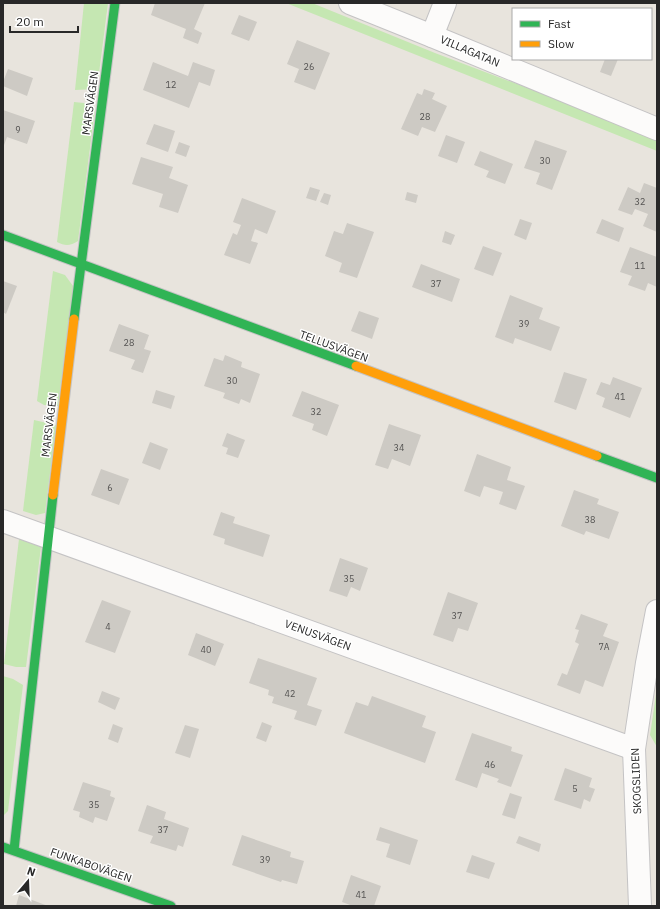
<svg xmlns="http://www.w3.org/2000/svg" width="660" height="909" font-family="'IBM Plex Sans',sans-serif">
<style>
.green{fill:#c5e7b2}
.building{fill:#cdcac4}
.lines{fill:none;stroke-linecap:round;stroke-linejoin:round}
.street-casing{stroke:#c4c3c4;stroke-width:24}
.fast-casing{stroke:#c4c3c4;stroke-width:11}
.slow-casing{stroke:#c4c3c4;stroke-width:11}
.street{stroke:#fcfbfa;stroke-width:22}
.fast{stroke:#30b455;stroke-width:9}
.slow{stroke:#ff9f0a;stroke-width:9}
.labels{text-anchor:middle;dominant-baseline:central;stroke-width:3;stroke-linejoin:round;paint-order:stroke}
.number-label{font-size:9px;fill:#535251}
.street-label{font-size:11px;fill:#282828;stroke:#fff}
</style>
<rect width="100%" height="100%" fill="#e8e4dd"/>
<g class="green">
<polygon points="84,3 108,3 97,89 75,90"/>
<polygon points="286,3 312,3 435,53 657,137 657,151"/>
<path d="M74,102L84,103L95,109L78,241C70,246 65,246 57,242Z"/>
<polygon points="53,271 65,275 73,286 58,406 44,405 37,401"/>
<polygon points="34,420 56,425 45,513 36,515 23,511"/>
<polygon points="19,539 41,547 26,667 16,667 4,664"/>
<polygon points="3,676 13,679 23,685 8,811 3,816"/>
<polygon points="657,688 657,747 650,735"/>
</g>
<g class="building">
<polygon points="155,3 205,3 194,29 202,33 198,44 183,38 186,29 151,15"/>
<polygon points="239,15 257,22 249,41 231,34"/>
<polygon points="297,40 330,53 315,90 294,82 299,69 287,64"/>
<polygon points="605,59 618,59 611,76 600,72"/>
<polygon points="153,62 188,76 193,62 215,70 210,86 199,82 189,108 143,90"/>
<polygon points="8,69 33,78 27,96 3,86 3,82"/>
<polygon points="424,89 435,93 432,99 447,106 435,132 422,127 418,136 401,129 417,93 422,95"/>
<polygon points="3,110 35,121 27,144 7,137 3,148"/>
<polygon points="154,124 175,131 168,152 146,144"/>
<polygon points="446,135 465,142 457,163 438,156"/>
<polygon points="535,140 567,151 552,190 536,184 540,173 524,168"/>
<polygon points="179,142 190,146 186,157 175,153"/>
<polygon points="480,151 513,164 505,184 486,177 489,171 474,165"/>
<polygon points="141,157 173,167 169,178 188,185 178,213 159,207 163,194 132,184"/>
<polygon points="644,183 657,188 657,232 643,226 648,214 635,209 632,215 618,210 628,187 640,193"/>
<polygon points="310,187 320,190 316,201 306,198"/>
<polygon points="407,192 418,195 416,203 405,200"/>
<polygon points="324,193 331,195 328,205 320,202"/>
<polygon points="242,198 276,211 267,234 255,229 251,241 258,243 250,264 224,255 233,233 237,235 241,225 233,222"/>
<polygon points="520,219 532,223 526,240 514,235"/>
<polygon points="602,219 624,228 619,242 596,233"/>
<polygon points="347,223 374,232 357,278 339,272 342,263 325,256 334,231 343,234"/>
<polygon points="445,231 455,235 451,245 442,242"/>
<polygon points="483,246 502,253 493,276 474,269"/>
<polygon points="630,247 657,257 657,287 648,283 645,291 628,285 632,276 620,272"/>
<polygon points="421,264 460,279 452,302 412,287"/>
<polygon points="3,281 17,286 6,314 3,312"/>
<polygon points="510,295 543,308 539,319 560,327 551,351 515,338 513,344 495,337"/>
<polygon points="359,311 379,318 372,339 351,331"/>
<polygon points="119,324 149,335 144,349 151,351 143,373 131,369 135,360 109,351"/>
<polygon points="225,355 242,362 241,367 260,374 250,403 241,399 239,404 223,398 225,393 204,386 214,358 223,361"/>
<polygon points="564,372 587,379 576,410 554,402"/>
<polygon points="613,377 642,388 630,418 602,407 605,398 596,394 601,382 610,385"/>
<polygon points="156,390 175,396 171,409 152,403"/>
<polygon points="302,391 339,405 327,436 312,430 314,424 292,416"/>
<polygon points="389,424 421,435 410,466 392,459 388,469 375,465"/>
<polygon points="227,433 245,440 238,458 226,454 228,448 222,446"/>
<polygon points="150,442 168,449 160,470 142,463"/>
<polygon points="477,454 511,467 507,480 525,486 516,510 499,504 503,492 484,486 480,497 464,491"/>
<polygon points="101,469 129,479 119,505 91,495"/>
<polygon points="574,490 599,499 597,504 619,512 609,539 586,531 584,535 561,526"/>
<polygon points="221,512 235,517 233,523 270,535 263,557 224,544 225,539 213,535"/>
<polygon points="340,558 368,568 360,591 351,587 347,597 329,591"/>
<polygon points="448,592 478,603 468,631 458,628 453,642 433,635"/>
<polygon points="102,600 131,611 115,653 85,642"/>
<polygon points="581,614 608,624 603,636 619,642 603,687 585,680 580,694 557,685 562,673 567,675 579,644 575,642 579,630 575,629"/>
<polygon points="196,633 224,644 215,666 188,655"/>
<polygon points="258,658 317,678 307,705 322,710 316,726 294,719 297,711 272,703 274,697 268,695 269,690 249,683"/>
<polygon points="102,691 120,698 115,710 98,702"/>
<polygon points="372,696 426,716 422,727 436,732 425,763 344,733 356,702 368,706"/>
<polygon points="262,722 272,726 266,742 256,738"/>
<polygon points="113,724 123,728 118,743 108,739"/>
<polygon points="185,725 199,729 190,758 175,753"/>
<polygon points="472,733 512,747 511,751 523,755 511,787 497,782 499,779 482,773 477,788 455,780"/>
<polygon points="565,768 592,778 589,787 595,789 590,802 584,799 581,809 554,800"/>
<polygon points="83,782 111,791 110,796 115,798 107,821 95,817 93,823 79,817 80,812 73,810"/>
<polygon points="510,793 522,797 515,819 502,815"/>
<polygon points="147,805 166,812 164,819 189,828 183,847 178,845 176,851 150,843 153,836 138,831"/>
<polygon points="380,827 418,840 410,865 386,857 390,844 376,840"/>
<polygon points="242,835 291,852 290,857 304,861 297,884 282,880 281,882 232,865"/>
<polygon points="519,836 541,844 539,852 516,843"/>
<polygon points="472,855 495,863 489,879 466,872"/>
<polygon points="351,875 381,886 374,906 353,906 342,902"/>
<polygon points="19,895 48,906 16,906"/>
</g>
<g class="lines">
<defs>
<g id="street">
<polyline points="350,3 432,36 657,129"/>
<polyline points="432,36 445,3"/>
<polyline points="3,521 634,749"/>
<polyline points="640,906 634,749 647,663 657,611"/>
</g>
<g id="fast">
<polyline points="3,235 356,366"/>
<polyline points="74,319 115,3"/>
<polyline points="597,456 657,478"/>
<polyline points="3,847 171,906"/>
<polyline points="14,850 53,495"/>
</g>
<g id="slow">
<polyline points="356,366 597,456"/>
<polyline points="53,495 74,319"/>
</g>
</defs>
<use href="#street" class="street-casing"/>
<use href="#fast" class="fast-casing"/>
<use href="#slow" class="slow-casing"/>
<use href="#street" class="street"/>
<use href="#fast" class="fast"/>
<use href="#slow" class="slow"/>
</g>
<g class="labels">
<g class="number-label">
<text x="309" y="66">26</text>
<text x="171" y="84">12</text>
<text x="425" y="116">28</text>
<text x="18" y="129">9</text>
<text x="545" y="160">30</text>
<text x="640" y="201">32</text>
<text x="640" y="265">11</text>
<text x="436" y="283">37</text>
<text x="524" y="323">39</text>
<text x="129" y="342">28</text>
<text x="232" y="380">30</text>
<text x="620" y="396">41</text>
<text x="316" y="411">32</text>
<text x="399" y="447">34</text>
<text x="110" y="487">6</text>
<text x="590" y="519">38</text>
<text x="349" y="578">35</text>
<text x="457" y="615">37</text>
<text x="108" y="626">4</text>
<text x="604" y="646">7A</text>
<text x="206" y="649">40</text>
<text x="290" y="693">42</text>
<text x="490" y="764">46</text>
<text x="575" y="788">5</text>
<text x="94" y="804">35</text>
<text x="163" y="829">37</text>
<text x="265" y="859">39</text>
<text x="361" y="894">41</text>
</g>
<g class="street-label">
<text transform="translate(470 51) rotate(23)">VILLAGATAN</text>
<text transform="translate(90 103) rotate(-82)">MARSVÄGEN</text>
<text transform="translate(334 346) rotate(20)">TELLUSVÄGEN</text>
<text transform="translate(49 425) rotate(-83)">MARSVÄGEN</text>
<text transform="translate(318 635) rotate(20)">VENUSVÄGEN</text>
<text transform="translate(636 781) rotate(-92)">SKOGSLIDEN</text>
<text transform="translate(91 865) rotate(19)">FUNKABOVÄGEN</text>
</g>
</g>
<rect width="660" height="909" fill="none" stroke="#282828" stroke-width="8"/>
<rect x="512" y="8" width="140" height="52" fill="#ffffff" stroke="#a9a9a9"/>
<rect x="520" y="21" width="20" height="6" fill="#30b455" stroke="#a9a9a9"/>
<text x="548" y="28" font-size="12" fill="#282828">Fast</text>
<rect x="520" y="41" width="20" height="6" fill="#ff9f0a" stroke="#a9a9a9"/>
<text x="548" y="48" font-size="12" fill="#282828">Slow</text>
<g transform="translate(28 881) rotate(19)" stroke="#ffffff" stroke-width="3" paint-order="stroke">
<path d="M0-3L7 15L0 10L-7 15Z" fill="#282828"/>
<text y="-6" font-size="11" font-weight="bold" text-anchor="middle" fill="#282828">N</text>
</g>
<path d="M10 26v6h68v-6" fill="none" stroke="#282828" stroke-width="2"/>
<text x="16" y="26" font-size="12" fill="#282828" stroke="#ffffff" stroke-width="3" paint-order="stroke">20 m</text>
</svg>
